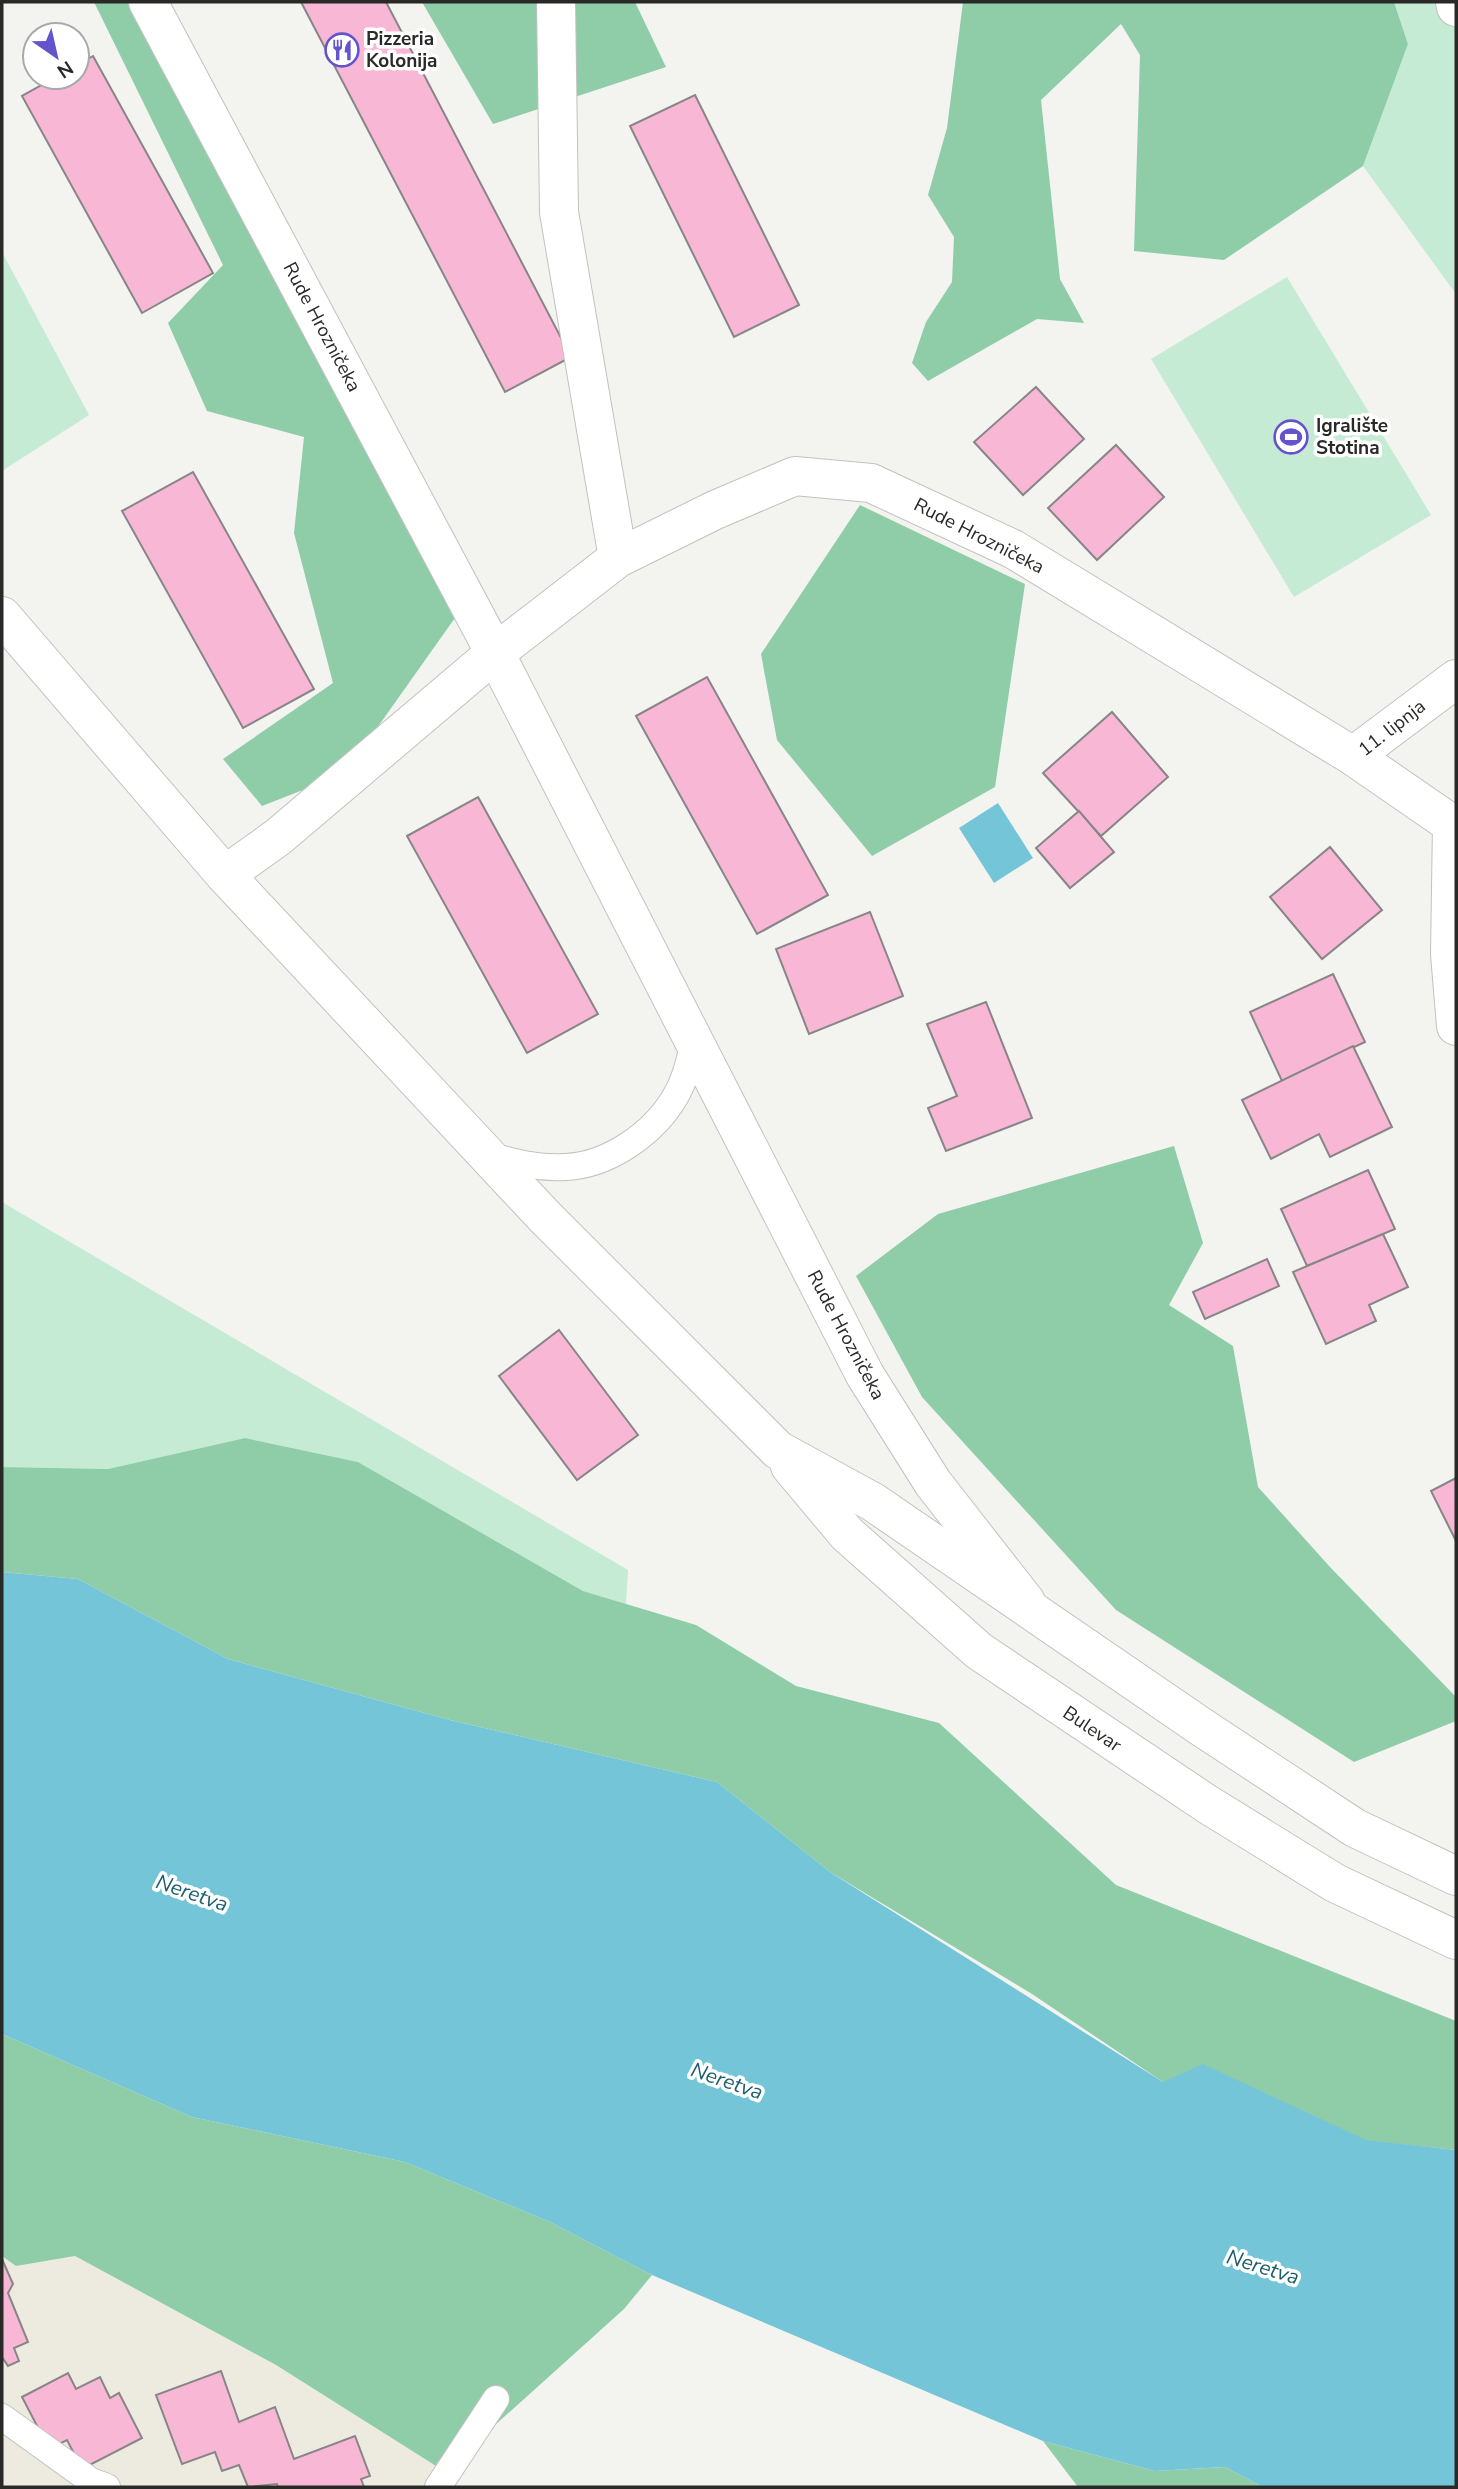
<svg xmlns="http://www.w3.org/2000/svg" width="1458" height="2489" font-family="'Nunito Sans',sans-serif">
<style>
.built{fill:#edebe0}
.green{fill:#c6ebd4}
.forest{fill:#8fcda8}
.water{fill:#75c5d8}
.building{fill:#f8b8d5;stroke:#888587;stroke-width:2}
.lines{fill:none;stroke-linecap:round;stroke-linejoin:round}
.lane-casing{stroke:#c2c2be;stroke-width:28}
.street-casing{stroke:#c2c2be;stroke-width:40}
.secondary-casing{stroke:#c2c2be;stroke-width:40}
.lane{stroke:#fff;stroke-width:26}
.street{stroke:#fff;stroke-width:38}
.secondary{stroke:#fff;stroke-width:38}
.labels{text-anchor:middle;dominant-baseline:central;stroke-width:7;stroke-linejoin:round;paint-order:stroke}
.poi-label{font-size:19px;font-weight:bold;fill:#292927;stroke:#fff;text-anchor:start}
.street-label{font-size:19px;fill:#292927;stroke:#fff}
.water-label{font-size:21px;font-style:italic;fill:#1d5f6c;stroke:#fff}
</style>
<rect width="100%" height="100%" fill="#f3f3f0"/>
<polygon class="built" points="2,2256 16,2266 75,2256 276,2365 444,2471 434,2487 2,2487"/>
<g class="green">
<polygon points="1394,2 1456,2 1456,294 1363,166 1408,44"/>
<polygon points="2,252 89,415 2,471"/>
<polygon points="1287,277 1431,515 1294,597 1151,359"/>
<polygon points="2,1202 628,1570 626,1604 583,1591 358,1462 245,1438 108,1469 2,1467"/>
</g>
<g class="forest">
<polygon points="94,2 127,2 457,615 377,728 313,786 262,806 223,759 333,683 294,533 304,437 207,411 168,323 223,265"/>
<polygon points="422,2 635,2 666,67 493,124"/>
<polygon points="963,2 1394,2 1408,44 1363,166 1224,260 1134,251 1140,55 1121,24 1041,100 1060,279 1084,323 1037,319 928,381 912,363 926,322 952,282 954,237 928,195 947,128"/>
<polygon points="860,505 1025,584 995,787 872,856 777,740 761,654"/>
<polygon points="1174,1146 1203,1243 1169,1305 1233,1346 1258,1487 1330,1567 1456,1697 1456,1721 1354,1762 1116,1610 922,1397 856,1276 938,1214"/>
<polygon points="245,1438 358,1462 583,1591 696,1625 796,1686 939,1723 1116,1885 1456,2021 1456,2150 1360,2140 1163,2082 1032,1994 830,1872 717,1782 450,1720 228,1659 78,1579 2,1572 2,1467 108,1469"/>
<polygon points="2,2034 192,2117 405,2162 550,2222 652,2275 624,2309 444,2471 276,2365 75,2256 16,2266 2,2256"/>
<polygon points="1043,2441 1155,2471 1225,2467 1263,2487 1078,2487"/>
</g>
<g class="water">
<polygon points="998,803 1033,858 994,883 959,828"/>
<polygon points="2,1572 78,1579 228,1659 450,1720 717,1782 830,1872 1163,2082 1203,2064 1366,2140 1456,2150 1456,2487 1263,2487 1225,2467 1155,2471 1043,2441 652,2275 550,2222 405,2162 192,2117 2,2034"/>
</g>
<g class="building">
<polygon points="301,2 386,2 571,357 505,392"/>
<polygon points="93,56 213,273 142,313 22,96 56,77 77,77 77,65"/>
<polygon points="695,95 799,305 734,337 630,126"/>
<polygon points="1036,387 1084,439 1023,495 974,442"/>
<polygon points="1116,445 1164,497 1097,560 1048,508"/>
<polygon points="193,472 314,689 243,728 122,511"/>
<polygon points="707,677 828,895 757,934 636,716"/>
<polygon points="1112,712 1168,777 1101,836 1043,773"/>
<polygon points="478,797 598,1014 527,1053 407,836"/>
<polygon points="1079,811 1114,852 1070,888 1036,848"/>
<polygon points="1330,847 1382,910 1322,959 1270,897"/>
<polygon points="870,912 903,996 809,1034 776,949"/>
<polygon points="1333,974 1365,1042 1282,1081 1250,1012"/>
<polygon points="986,1002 1032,1118 946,1151 928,1108 957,1096 927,1024"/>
<polygon points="1353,1046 1392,1127 1330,1157 1319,1134 1271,1159 1242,1100"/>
<polygon points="1368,1170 1395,1229 1307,1266 1281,1209"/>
<polygon points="1383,1234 1408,1287 1369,1305 1376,1321 1326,1344 1293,1272"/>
<polygon points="1267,1259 1279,1286 1205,1319 1193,1292"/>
<polygon points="559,1330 638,1435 577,1480 499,1376"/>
<polygon points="1456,1478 1456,1541 1431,1491"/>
<polygon points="2,2259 13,2284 8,2293 28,2342 14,2348 19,2361 8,2366 2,2357"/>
<polygon points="221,2371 239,2422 275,2407 294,2459 355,2436 370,2476 361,2479 364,2487 278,2487 277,2484 248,2487 239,2465 222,2471 215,2452 182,2464 156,2395"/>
<polygon points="68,2373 76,2389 100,2377 110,2398 119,2393 142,2438 82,2469 67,2440 49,2449 22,2397"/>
</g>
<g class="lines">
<defs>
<g id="lane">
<path d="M487,1155C513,1162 538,1169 566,1167C609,1165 654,1133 675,1097C685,1081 690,1059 694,1041"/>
<polyline points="2,2417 91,2481 107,2487"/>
<polyline points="438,2487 496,2399"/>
</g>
<g id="street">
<polyline points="148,2 495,653 865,1375 933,1483 1026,1602"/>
<polyline points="556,2 559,212 618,558"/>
<polyline points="1455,2 1456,7"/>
<polyline points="1353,756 1456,679"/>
<polyline points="1452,824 1450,954 1456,1026"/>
<polyline points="225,875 278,837 495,653 618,558 715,510 795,476 871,483 1013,549 1353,756 1456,827"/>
</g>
<g id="secondary">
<polyline points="2,616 225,875 544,1216 778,1450 873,1502 1200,1726 1355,1828 1456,1876"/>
<polyline points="790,1466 847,1534 979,1651 1207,1804 1335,1883 1456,1940"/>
</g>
</defs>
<use href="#lane" class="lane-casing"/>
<use href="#street" class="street-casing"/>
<use href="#secondary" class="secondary-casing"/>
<use href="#lane" class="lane"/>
<use href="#street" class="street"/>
<use href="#secondary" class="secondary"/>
</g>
<defs>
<symbol id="restaurant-ring" viewBox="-11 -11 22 22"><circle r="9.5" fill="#fff" stroke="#6353cc" stroke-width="1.5"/><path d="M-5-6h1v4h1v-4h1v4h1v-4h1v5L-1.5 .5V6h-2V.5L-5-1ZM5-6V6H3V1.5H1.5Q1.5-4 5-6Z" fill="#6353cc"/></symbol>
<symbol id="stadium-ring" viewBox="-11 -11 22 22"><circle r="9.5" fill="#fff" stroke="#6353cc" stroke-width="1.5"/><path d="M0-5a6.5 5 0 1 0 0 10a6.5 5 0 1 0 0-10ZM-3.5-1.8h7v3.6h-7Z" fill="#6353cc"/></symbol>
</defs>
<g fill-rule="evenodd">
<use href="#restaurant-ring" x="323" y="31" width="38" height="38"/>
<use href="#stadium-ring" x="1272" y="418" width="38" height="38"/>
</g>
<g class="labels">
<g class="poi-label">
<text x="366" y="39">Pizzeria<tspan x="366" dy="22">Kolonija</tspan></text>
<text x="1316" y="426">Igralište<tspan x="1316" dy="22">Stotina</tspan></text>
</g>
<g class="street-label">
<text transform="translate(322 327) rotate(62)">Rude Hrozničeka</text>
<text transform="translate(979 536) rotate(27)">Rude Hrozničeka</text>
<text transform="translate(1392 728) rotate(-38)">11. lipnja</text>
<text transform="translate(846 1335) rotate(62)">Rude Hrozničeka</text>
<text transform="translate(1092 1729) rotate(34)">Bulevar</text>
</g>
<g class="water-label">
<text transform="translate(192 1893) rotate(19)">Neretva</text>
<text transform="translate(727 2081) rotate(19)">Neretva</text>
<text transform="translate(1263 2267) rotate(17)">Neretva</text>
</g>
</g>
<rect width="1458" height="2489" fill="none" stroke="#292927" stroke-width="7"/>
<g transform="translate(56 56) rotate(146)"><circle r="33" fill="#ffffff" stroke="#a9a9a9" stroke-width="2"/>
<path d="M0-5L12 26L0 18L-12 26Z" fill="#6353cc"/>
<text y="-10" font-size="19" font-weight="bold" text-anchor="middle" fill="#292927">N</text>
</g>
</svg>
